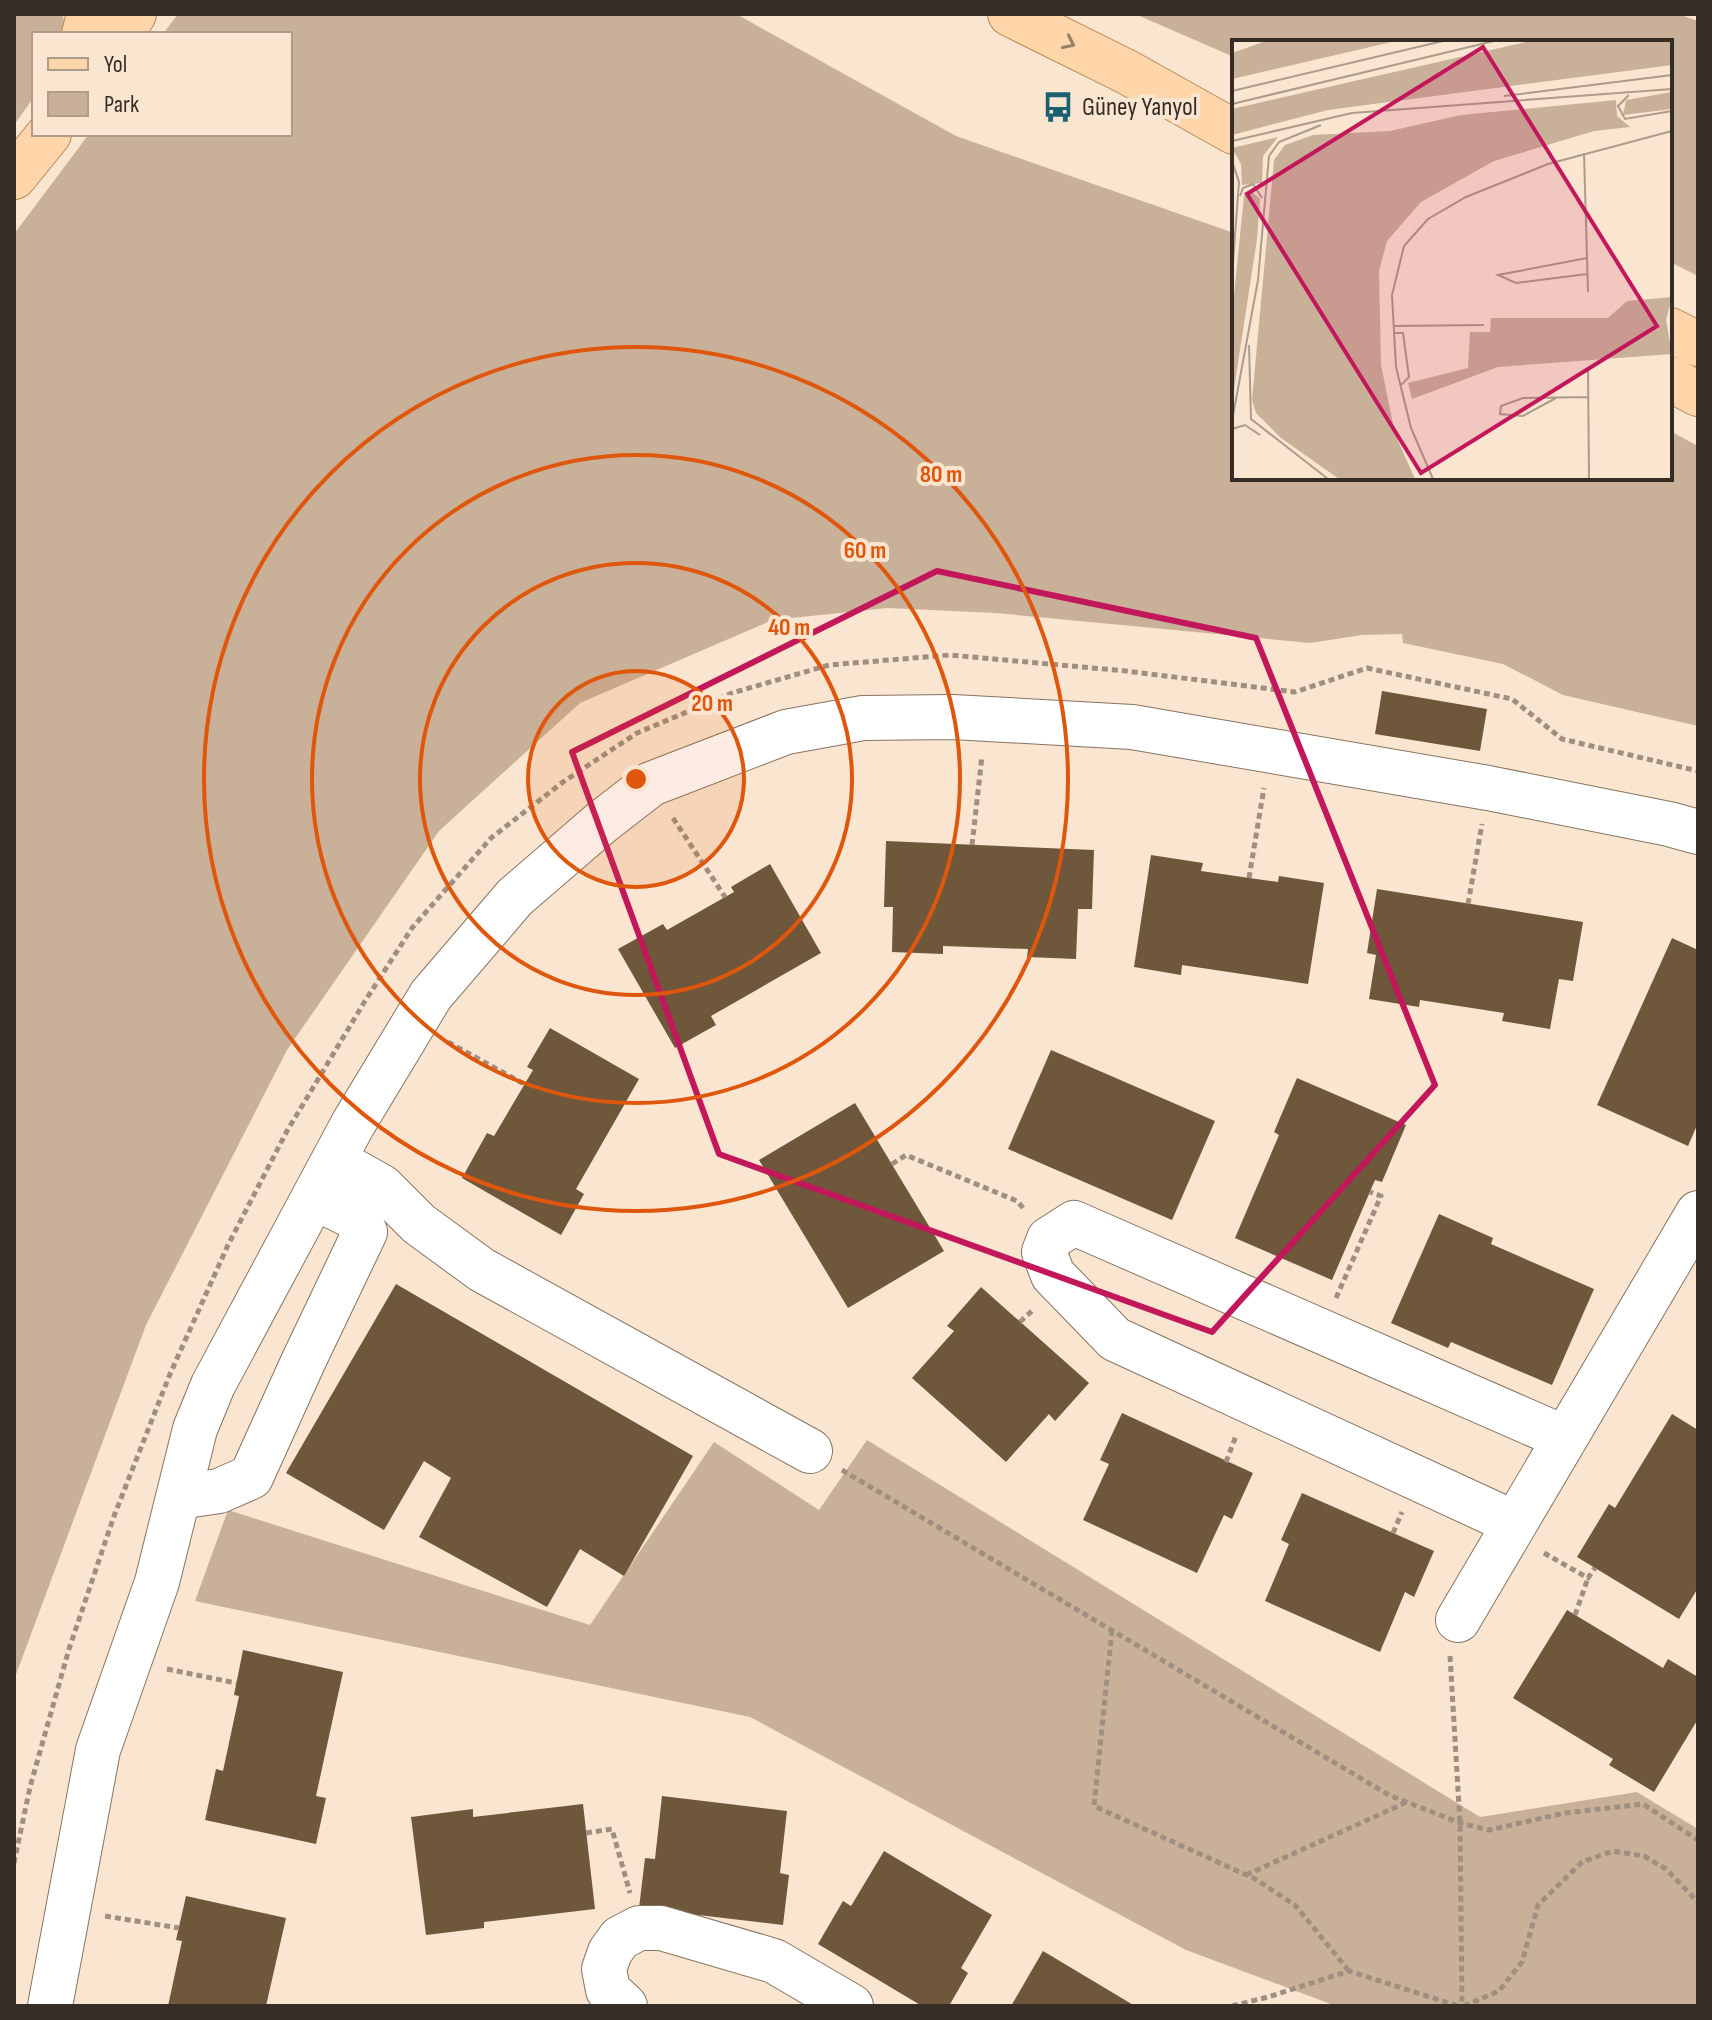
<svg xmlns="http://www.w3.org/2000/svg" width="1712" height="2020" font-family="'Sofia Sans Condensed',sans-serif">
<style>
.green{fill:#c9b199}
.building{fill:#6f573c}
.lines{fill:none;stroke-linecap:round;stroke-linejoin:round}
.minor-casing{stroke:#867461;stroke-width:46}
.major-casing{stroke:#b88955;stroke-width:46}
.path{stroke:#9e8f80;stroke-width:5;stroke-dasharray:6 4;stroke-linecap:butt}
.minor{stroke:#fff;stroke-width:44}
.major{stroke:#fed6a9;stroke-width:44}
.oneway{stroke:#9a8268}
.marked{fill:none;stroke:#c2185b;stroke-width:6;stroke-linejoin:round}
.ring{fill:none;stroke:#df570d;stroke-width:4}
.labels{text-anchor:middle;dominant-baseline:central;stroke-width:8;stroke-linejoin:round;paint-order:stroke}
.poi-label{font-size:26px;fill:#362e26;stroke:#fae5d0;text-anchor:start}
.inset-road{fill:none;stroke:#ac9c8c;stroke-width:2}
.view{fill:#c2185b;fill-opacity:0.15;stroke:#c2185b;stroke-width:4}
.inset-edge{fill:none;stroke:#362e26;stroke-width:4}
.centre{fill:#df570d;stroke:#fae5d0;stroke-width:4}
.ring-label{font-size:24px;text-anchor:middle;font-weight:bold;fill:#df570d;stroke:#fae5d0;stroke-width:8;stroke-linejoin:round;paint-order:stroke}
</style>
<rect width="100%" height="100%" fill="#fae5d0"/>
<g class="green">
<polygon points="14,14 62,14 68,33 34,34 34,97 14,125"/>
<polygon points="178,14 736,14 956,136 1234,233 1234,478 1670,478 1670,431 1698,446 1698,726 1563,695 1503,664 1403,643 1402,634 1362,635 1310,643 996,613 887,608 773,620 580,703 439,831 287,1050 146,1325 14,1680 14,234 89,134 290,134 290,34 163,34"/>
<polygon points="1135,14 1678,14 1698,21 1698,276 1670,262 1670,42 1234,42 1234,57"/>
<polygon points="867,1440 1480,1817 1637,1792 1698,1829 1698,2006 1336,2006 1186,1950 750,1717 195,1601 228,1510 590,1625 714,1442 819,1510"/>
</g>
<g class="building">
<polygon points="1382,691 1487,709 1480,751 1375,734"/>
<polygon points="886,841 1094,850 1092,909 1078,909 1076,959 1027,957 1028,949 943,946 943,954 892,952 893,907 884,907"/>
<polygon points="1151,855 1203,863 1201,871 1278,882 1279,876 1324,883 1308,984 1182,965 1181,975 1134,967"/>
<polygon points="770,864 821,953 711,1016 716,1025 675,1048 618,949 663,924 667,930 734,892 731,887"/>
<polygon points="1377,889 1583,922 1573,981 1559,979 1550,1029 1502,1021 1504,1013 1420,1000 1419,1007 1369,999 1376,955 1367,953"/>
<polygon points="1672,938 1698,950 1698,1123 1688,1146 1597,1105"/>
<polygon points="550,1028 639,1079 576,1189 584,1194 561,1235 462,1178 487,1133 494,1136 533,1070 527,1067"/>
<polygon points="1051,1050 1215,1121 1172,1220 1008,1149"/>
<polygon points="1297,1078 1406,1125 1382,1182 1375,1180 1332,1280 1235,1238 1279,1135 1274,1132"/>
<polygon points="855,1103 944,1251 848,1308 759,1160"/>
<polygon points="1439,1214 1493,1238 1491,1244 1594,1289 1552,1385 1451,1342 1448,1348 1391,1323"/>
<polygon points="396,1284 693,1456 624,1576 580,1549 547,1607 419,1537 451,1478 424,1461 384,1530 286,1473"/>
<polygon points="981,1287 1089,1383 1055,1421 1049,1414 1006,1462 912,1378 954,1331 947,1326"/>
<polygon points="1122,1413 1253,1473 1232,1519 1224,1515 1197,1573 1083,1520 1109,1464 1100,1460"/>
<polygon points="1672,1414 1698,1430 1698,1588 1679,1619 1577,1557 1609,1504 1615,1508"/>
<polygon points="1302,1493 1434,1551 1414,1597 1405,1592 1380,1652 1265,1601 1289,1544 1281,1540"/>
<polygon points="1567,1610 1663,1668 1668,1659 1698,1677 1698,1719 1654,1792 1609,1765 1613,1759 1513,1698"/>
<polygon points="243,1650 343,1672 316,1796 326,1798 316,1844 205,1820 216,1769 223,1771 239,1696 234,1695"/>
<polygon points="662,1796 787,1811 780,1873 789,1875 783,1925 639,1908 645,1858 655,1859"/>
<polygon points="583,1804 595,1909 484,1922 484,1928 426,1935 411,1817 473,1809 473,1817"/>
<polygon points="884,1851 992,1915 961,1968 968,1973 949,2006 922,2006 818,1944 843,1901 851,1906"/>
<polygon points="186,1896 286,1918 266,2006 168,2006 182,1941 176,1940"/>
<polygon points="1043,1951 1135,2006 1011,2006"/>
</g>
<g class="lines">
<defs>
<g id="minor">
<polyline points="334,1160 382,1187 419,1224 482,1270 810,1451"/>
<polyline points="179,1497 219,1491 251,1477 303,1362 365,1232 360,1220 314,1197"/>
<polyline points="1514,1523 1115,1339 1053,1275 1044,1252 1049,1239 1074,1223 1565,1438"/>
<polyline points="1458,1620 1698,1213"/>
<polyline points="50,2006 98,1750 157,1582 195,1429 213,1385 353,1124 431,995 515,897 602,822 651,784 786,732 863,718 953,717 1132,727 1488,788 1669,824 1698,832"/>
<polyline points="625,2006 608,1990 604,1969 610,1952 620,1938 639,1928 661,1928 774,1961 851,2006"/>
</g>
<g id="major">
<polyline points="1010,14 1127,72 1234,132"/>
<polyline points="84,34 89,14"/>
<polyline points="121,34 134,14"/>
<polyline points="14,177 49,134"/>
<polyline points="1670,330 1698,344"/>
<polyline points="1670,379 1698,394"/>
</g>
</defs>
<use href="#minor" class="minor-casing"/>
<use href="#major" class="major-casing"/>
<g class="path">
<polyline points="673,818 725,897"/>
<polyline points="972,845 982,756"/>
<polyline points="1249,878 1264,788"/>
<polyline points="1468,904 1482,824"/>
<polyline points="448,1042 524,1084"/>
<polyline points="892,1164 906,1155 1017,1201 1025,1210"/>
<polyline points="1336,1298 1381,1196 1370,1192"/>
<polyline points="1020,1322 1034,1309"/>
<polyline points="1226,1462 1236,1436"/>
<polyline points="842,1470 1389,1795 1460,1823 1489,1830 1565,1813 1643,1804 1698,1840"/>
<polyline points="1393,1533 1402,1512"/>
<polyline points="1544,1553 1588,1578 1595,1568"/>
<polyline points="1575,1615 1588,1578"/>
<polyline points="1112,1630 1094,1806 1255,1879 1295,1905 1349,1971"/>
<polyline points="1450,1656 1460,1823 1462,2006"/>
<polyline points="167,1669 236,1683"/>
<polyline points="586,1833 612,1829 630,1893"/>
<polyline points="14,1863 30,1787 69,1649 114,1516 170,1374 228,1245 287,1131 365,1001 412,928 491,838 563,782 637,733 732,693 829,665 950,655 1126,671 1295,692 1367,668 1512,699 1562,739 1698,771"/>
<polyline points="1246,1875 1407,1802"/>
<polyline points="105,1916 179,1928"/>
<polyline points="1232,2006 1268,1997 1349,1971 1458,2006"/>
<polyline points="1464,2006 1499,1991 1522,1962 1538,1905 1582,1862 1613,1851 1644,1856 1666,1869 1698,1902"/>
</g>
<use href="#minor" class="minor"/>
<use href="#major" class="major"/>
</g>
<defs><path id="oneway-chevron" d="M-2-3.5L2.5 0L-2 3.5" fill="none" stroke-width="1.6" stroke-linecap="round" stroke-linejoin="round" transform="scale(2)"/></defs>
<use class="oneway" href="#oneway-chevron" transform="translate(1069 43) rotate(26)"/>
<path class="marked" d="M937,571L1256,638L1435,1085L1212,1332L719,1154L572,752Z"/>
<circle cx="636" cy="779" r="108" fill="#df570d" fill-opacity=".12"/>
<g class="ring">
<circle cx="636" cy="779" r="108"/>
<circle cx="636" cy="779" r="216"/>
<circle cx="636" cy="779" r="324"/>
<circle cx="636" cy="779" r="432"/>
</g>
<defs>
<symbol id="bus-bare" viewBox="-9 -9 18 18"><path d="M-5-6H5V4H4V6H2V4H-2V6H-4V4H-5ZM-3.5-4V0h7V-4ZM-3.5 1.2v1.5H-2V1.2ZM2 1.2v1.5H3.5V1.2Z" fill="#1a6071" stroke="#fae5d0" stroke-width="2.5" paint-order="stroke"/></symbol>
</defs>
<g fill-rule="evenodd">
<use href="#bus-bare" x="1036" y="85" width="44" height="44"/>
</g>
<g class="labels">
<g class="poi-label">
<text x="1082" y="107">Güney Yanyol</text>
</g>
</g>
<g transform="translate(1232 40)">
<rect width="440" height="440" fill="#fae5d0"/>
<path d="M34,1H164L0,39V13ZM298,1H440V25L96,70L0,95V69ZM440,52V69L391,75L394,60ZM384,60L385,76L398,87L362,91L262,121L189,162L155,201L147,231L149,325L163,394L183,439H107L49,398L24,373L20,360L42,120L53,105L81,95L158,91L229,75ZM46,97L31,116L30,143L10,145L9,124L0,108ZM18,150L28,159L25,199L0,362V275L12,156ZM440,257L434,280L440,314L266,327L180,359L176,343L236,328L238,292H258L259,278H376L395,261Z" fill="#c9b199"/>
<path class="inset-road" d="M0,51L211,1M397,55L386,66L393,79L440,71M272,56L440,35M0,64L262,1M0,101L120,73L440,49M352,113L356,252M0,121L7,142L0,235M8,156L11,148L21,144L30,158M355,218L266,235L284,243L355,234M161,286L252,285M161,293H171L177,337L168,346M17,305L19,379L96,439M356,327L357,439M324,358L291,376L268,374L269,366L291,358L356,357M0,381L26,240L37,116L47,102L89,85M0,389L13,385L28,395M201,439L179,388L164,327L160,255L172,206L196,179L234,157L316,124L440,91"/>
<path class="view" d="M251,7L425,286L189,433L15,154Z"/>
<rect width="440" height="440" class="inset-edge"/>
</g>
<circle cx="636" cy="779" r="12" class="centre"/>
<g class="ring-label">
<text x="941" y="482">80 m</text>
<text x="865" y="558">60 m</text>
<text x="789" y="635">40 m</text>
<text x="712" y="711">20 m</text>
</g>
<rect width="1712" height="2020" fill="none" stroke="#362e26" stroke-width="32"/>
<rect x="32" y="32" width="260" height="104" fill="#fae5d0" stroke="#ac9c8c" stroke-width="2"/>
<rect x="48" y="58" width="40" height="12" fill="#fed6a9" stroke="#ac9c8c" stroke-width="2"/>
<text x="104" y="72" font-size="24" fill="#362e26">Yol</text>
<rect x="48" y="92" width="40" height="24" fill="#c9b199" stroke="#ac9c8c" stroke-width="2"/>
<text x="104" y="112" font-size="24" fill="#362e26">Park</text>
</svg>
